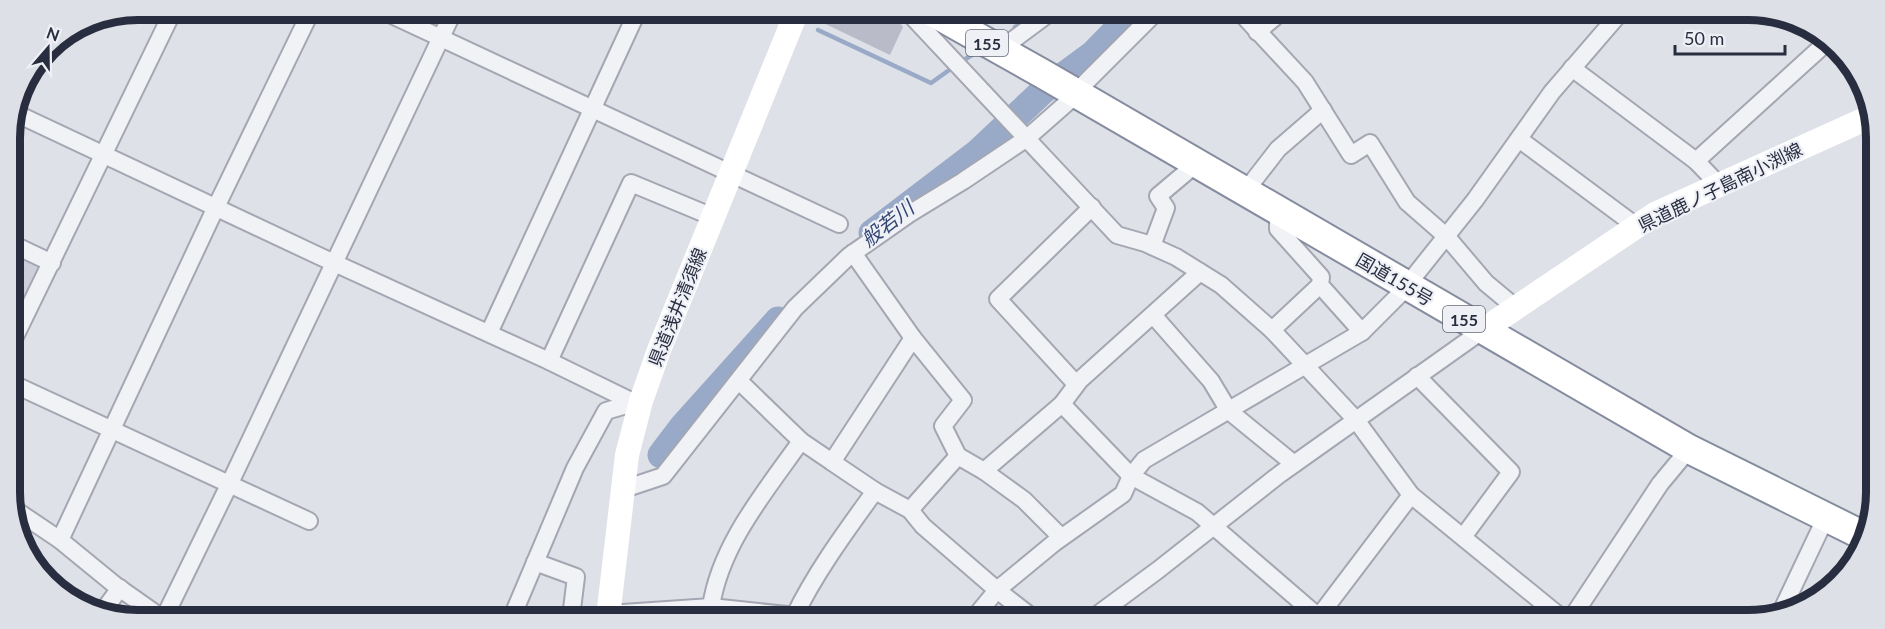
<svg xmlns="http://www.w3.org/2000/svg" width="1885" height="629" font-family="Lato,'Noto Sans JP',sans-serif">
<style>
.built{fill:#cdd0da}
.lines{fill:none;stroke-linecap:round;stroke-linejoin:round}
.stream{stroke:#99aac8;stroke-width:4.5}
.river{stroke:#99aac8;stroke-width:27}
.building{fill:#b9bcc8}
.minor-casing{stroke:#a4a7b2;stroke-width:20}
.trunk-casing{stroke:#868c9f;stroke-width:32}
.minor{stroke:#f1f2f6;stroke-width:16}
.secondary{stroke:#fff;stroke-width:24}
.trunk{stroke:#fff;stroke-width:28}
.labels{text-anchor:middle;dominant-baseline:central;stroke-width:4.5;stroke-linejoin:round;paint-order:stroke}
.shield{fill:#eef0f6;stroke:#636876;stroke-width:1.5}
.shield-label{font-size:16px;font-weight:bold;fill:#282d3f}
.street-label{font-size:18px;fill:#282d3f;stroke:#eef0f6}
.water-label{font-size:20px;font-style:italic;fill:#324673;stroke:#eef0f6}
.rim{fill:none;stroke:#282d3f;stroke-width:8}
</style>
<rect width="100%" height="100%" fill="#dfe1e8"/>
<polygon class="built" points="10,248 46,265 10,339"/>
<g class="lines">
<g class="stream">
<polyline points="1015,27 1036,13"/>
<polyline points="818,30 931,83 952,68"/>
<polyline points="961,62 978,51"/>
</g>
<g class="river">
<polyline points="872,233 977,153 1044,90 1093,54 1134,12"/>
<polyline points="661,455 683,426 778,320"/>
</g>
</g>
<polygon class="building" points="821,11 891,11 903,27 890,55 817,20"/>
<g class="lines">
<defs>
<g id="minor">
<polyline points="381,10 839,224"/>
<polyline points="907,11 1117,235 1145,243 1176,257 1221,285 1272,330 1356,420 1411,495 1563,619"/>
<polyline points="1240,12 1305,82 1351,155 1370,143 1407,202 1447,237 1486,283 1516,308"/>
<polyline points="1257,32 1281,12"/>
<polyline points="1013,40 1052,11"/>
<polyline points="1572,68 1696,161 1719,185"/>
<polyline points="1085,83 1156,12"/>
<polyline points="13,112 319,256 549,361 635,403"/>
<polyline points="1519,139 1636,226"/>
<polyline points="1696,161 1827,42"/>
<polyline points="1254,180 1278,149 1323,110"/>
<polyline points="1278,212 1278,229 1321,277 1320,285 1362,332"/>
<polyline points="10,243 52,263"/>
<polyline points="1152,246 1166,208 1158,196 1196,164"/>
<polyline points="853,253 913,338 963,400 943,426 958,456 984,471 1062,404 1080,380 1200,272"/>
<polyline points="1416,274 1475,200 1552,92 1620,13"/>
<polyline points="1153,315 1211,381 1229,411 1294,464"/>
<polyline points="1272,330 1320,285"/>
<polyline points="489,333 638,10"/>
<polyline points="10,347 174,9"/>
<polyline points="549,361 631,183 713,217"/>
<polyline points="1417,376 1511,472 1463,537"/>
<polyline points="739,381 801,441 832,462 913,338"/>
<polyline points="11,383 309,521"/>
<polyline points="1076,384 998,299 1092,207"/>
<polyline points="1062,404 1131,476 1197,512 1321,619"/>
<polyline points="832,462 875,491"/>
<polyline points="984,471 1024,500 1061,537"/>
<polyline points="624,489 663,476 795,308 849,256 909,214 963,181 1027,138 1077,94"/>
<polyline points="11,507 60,540 115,585 159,616"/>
<polyline points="910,510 958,456"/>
<polyline points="60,540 216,207 312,9"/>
<polyline points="535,562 576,577 571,617"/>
<path d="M711,607C720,545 765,492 801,441"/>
<polyline points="1782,610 1826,517"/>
<polyline points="101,614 120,588"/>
<polyline points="608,614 711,607 805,617"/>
<polyline points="165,616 229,485 454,10"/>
<polyline points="512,617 575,468 606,411 640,401"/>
<path d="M794,617C815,573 846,531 875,491L910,510L923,526L997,590L1033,618"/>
<polyline points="974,618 997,590 1054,543 1123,494 1131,476 1144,460 1362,332 1407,287"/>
<polyline points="1093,618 1158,570 1280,474 1483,330"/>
<polyline points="1317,619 1411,495"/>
<polyline points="1571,619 1660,484 1689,449"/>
</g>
<polyline id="trunk" points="931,11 1043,74 1689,449 1864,536"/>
</defs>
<use href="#minor" class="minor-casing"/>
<use href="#trunk" class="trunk-casing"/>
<use href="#minor" class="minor"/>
<g class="secondary">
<polyline points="1483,330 1655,214 1874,115"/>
<polyline points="608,617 627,455 641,401 659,350 797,11"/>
</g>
<use href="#trunk" class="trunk"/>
</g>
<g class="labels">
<g class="shield">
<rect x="966" y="30" width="42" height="26" rx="4.5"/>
<rect x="1443" y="306" width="42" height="26" rx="4.5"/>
</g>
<g class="shield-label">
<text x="987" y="43">155</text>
<text x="1464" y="319">155</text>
</g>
<g class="street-label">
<text transform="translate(1720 187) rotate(-26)">県道鹿ノ子島南小渕線</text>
<text transform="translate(1395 279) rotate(30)">国道155号</text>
<text transform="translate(677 307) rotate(-68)">県道浅井清須線</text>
</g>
<g class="water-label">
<text transform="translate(887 223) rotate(-38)">般若川</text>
</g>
</g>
<path d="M0 0H1885V629H0ZM138 20H1748A118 118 0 0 1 1866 138V492A118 118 0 0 1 1748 610H138A118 118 0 0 1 20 492V138A118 118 0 0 1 138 20Z" fill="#dee0e7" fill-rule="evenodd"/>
<path class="rim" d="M138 20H1748A118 118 0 0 1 1866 138V492A118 118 0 0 1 1748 610H138A118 118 0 0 1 20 492V138A118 118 0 0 1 138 20Z"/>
<g transform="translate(48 48) rotate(20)" stroke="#eef0f6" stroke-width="4.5" paint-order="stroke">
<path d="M0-4.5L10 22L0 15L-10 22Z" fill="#282d3f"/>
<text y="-9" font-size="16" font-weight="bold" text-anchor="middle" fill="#282d3f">N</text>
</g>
<path d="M1675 45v9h110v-9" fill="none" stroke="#282d3f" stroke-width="3"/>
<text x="1684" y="45" font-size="18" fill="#282d3f" stroke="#eef0f6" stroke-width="4.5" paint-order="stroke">50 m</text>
</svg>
